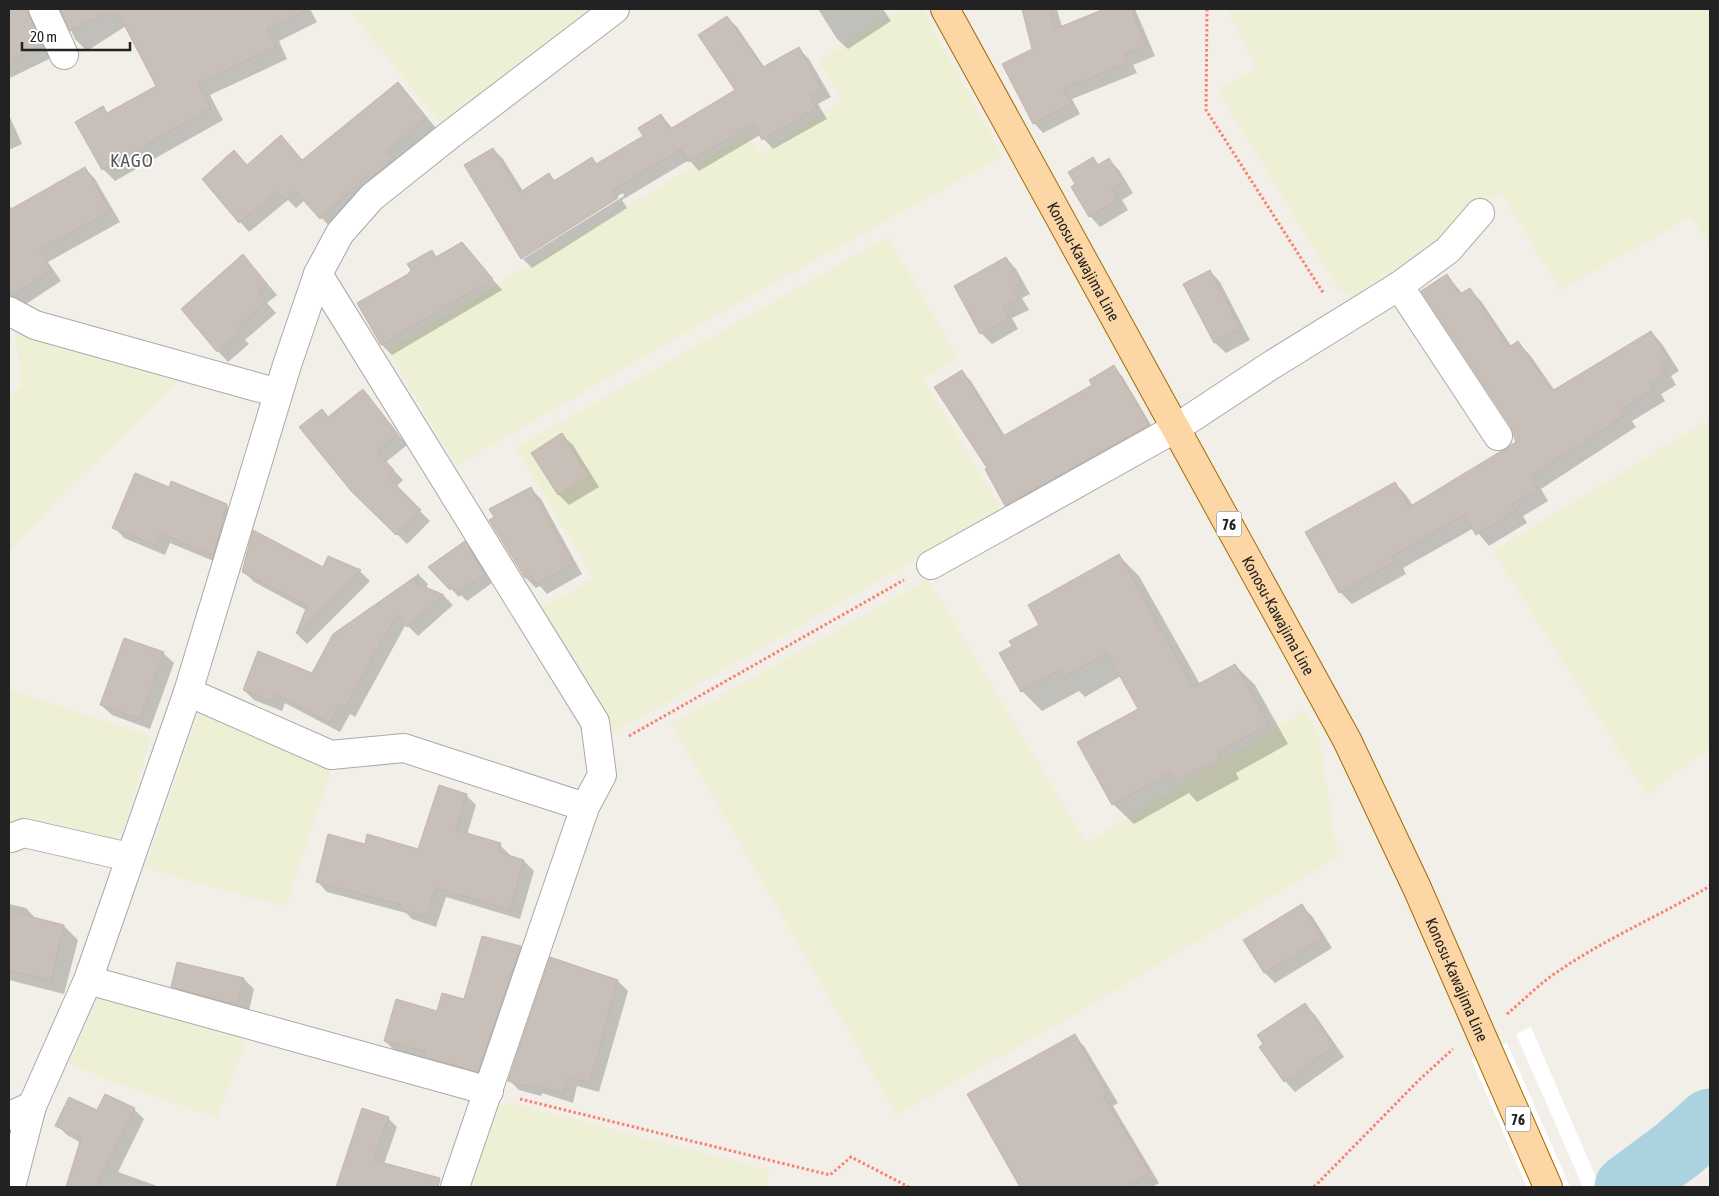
<svg xmlns="http://www.w3.org/2000/svg" width="1719" height="1196" font-family="'Asap Condensed',sans-serif">
<style>
.farmland{fill:#eef0d5}
.pier{fill:#fff}
.shadow{fill:#0003}
.lines{fill:none;stroke-linecap:round;stroke-linejoin:round}
.river{stroke:#aad3df;stroke-width:65}
.building{fill:#c7bfb8;stroke:#c4b6ab}
.minor-casing{stroke:#a9a9a9;stroke-width:30}
.major-casing{stroke:#a06b00;stroke-width:30}
.path{stroke:#fa8072;stroke-width:3;stroke-dasharray:2.5 2.5;stroke-linecap:butt}
.minor{stroke:#fff;stroke-width:28}
.major{stroke:#fcd6a4;stroke-width:28}
.labels{text-anchor:middle;dominant-baseline:central;stroke-width:4;stroke-linejoin:round;paint-order:stroke}
.shield{fill:#fff;stroke:#646464;stroke-width:1}
.shield-label{font-size:15px;font-weight:bold;fill:#222}
.street-label{font-size:16px;fill:#222;stroke:#fff}
.quarter-label{font-size:19px;letter-spacing:1px;fill:#555;stroke:#fff}
</style>
<rect width="100%" height="100%" fill="#f2efe9"/>
<g class="farmland">
<polygon points="356,9 592,9 442,125 351,12"/>
<polygon points="901,9 922,9 1003,156 714,316 456,466 388,350 748,134 760,154 842,101 819,61"/>
<polygon points="1228,9 1710,9 1710,247 1691,217 1560,290 1501,192 1456,221 1423,253 1356,296 1340,291 1218,91 1256,68"/>
<polygon points="888,237 958,358 923,379 1002,510 613,733 542,607 594,579 516,448"/>
<polygon points="13,324 185,375 60,497 9,552 9,398 22,385"/>
<polygon points="1710,419 1710,748 1647,794 1493,551"/>
<polygon points="928,579 1086,843 1304,711 1318,732 1338,857 1072,1016 897,1115 671,724"/>
<polygon points="9,689 151,736 123,830 112,847 9,821"/>
<polygon points="201,707 334,763 285,907 145,868"/>
<polygon points="100,995 249,1032 217,1118 104,1079 68,1063"/>
<polygon points="510,1103 770,1170 765,1187 464,1187 492,1107"/>
</g>
<g class="pier">
<polygon points="1531,1027 1600,1187 1583,1187 1516,1034"/>
<polygon points="1507,1043 1570,1187 1527,1187 1471,1059"/>
</g>
<g class="shadow">
<polygon points="9,9 46,9 53,57 10,78"/>
<polygon points="61,9 310,9 317,22 279,41 287,59 210,95 223,120 115,181 103,169 103,108 109,114 157,87 126,26 87,51 75,39"/>
<polygon points="818,9 883,9 891,21 848,49 837,39"/>
<polygon points="1023,9 1057,9 1062,27 1108,9 1135,9 1155,56 1133,65 1137,73 1072,99 1080,114 1043,133 1034,123 1034,49"/>
<polygon points="727,17 737,27 765,68 799,49 809,59 831,97 818,104 827,119 773,149 760,135 699,171 689,160 622,200 627,208 532,268 523,259 624,196 623,193 523,256 523,259 493,149 503,159 523,191 549,175 556,181 592,159 598,165 645,136 661,115 673,129 737,90"/>
<polygon points="407,94 436,128 396,161 330,227 305,200 296,208 288,200 249,232 203,179 247,166 290,146 303,161"/>
<polygon points="9,115 22,144 9,150"/>
<polygon points="1093,159 1100,166 1109,160 1119,170 1133,193 1122,200 1128,210 1100,227 1090,216 1077,185"/>
<polygon points="85,168 95,179 120,222 48,262 61,281 23,306 20,306 9,295 9,212"/>
<polygon points="462,244 502,290 392,355 382,345 358,304 408,275 431,252 438,258"/>
<polygon points="243,255 277,295 267,303 276,313 245,340 249,344 228,362 218,351"/>
<polygon points="1006,258 1016,269 1030,294 1022,298 1029,310 1012,318 1018,329 992,344 981,333"/>
<polygon points="1210,271 1220,282 1250,340 1226,353 1215,343 1184,284"/>
<polygon points="1447,276 1463,294 1470,290 1481,301 1512,347 1518,343 1530,355 1555,391 1651,332 1662,344 1679,371 1671,376 1676,385 1661,394 1665,401 1632,421 1636,427 1541,489 1548,501 1523,516 1527,523 1489,546 1474,528 1403,568 1406,574 1352,604 1340,592 1395,483 1406,495 1413,506 1518,442"/>
<polygon points="1113,367 1122,376 1157,435 1015,514 1006,505 988,469 962,372 971,381 1005,436 1094,385"/>
<polygon points="363,391 407,445 386,462 403,480 396,487 430,521 407,544 352,490 322,410 329,418"/>
<polygon points="562,435 573,445 599,487 569,505 559,495"/>
<polygon points="169,488 226,505 237,516 223,565 170,543 165,555 124,538 114,527"/>
<polygon points="530,488 541,499 582,574 547,594 540,586 536,588 526,578"/>
<polygon points="465,543 473,551 492,583 467,601 461,595 459,597 430,567"/>
<polygon points="1119,556 1139,576 1200,684 1235,665 1255,685 1288,744 1236,773 1239,779 1197,802 1189,793 1134,824 1113,804 1079,743 1140,709 1121,676 1085,697 1079,691 1042,711 1022,691 1014,647"/>
<polygon points="329,558 360,571 370,581 307,644 297,634 306,610 254,582 243,571 324,569"/>
<polygon points="419,575 428,584 426,588 444,596 453,605 418,636 406,624 355,717 350,714 340,732 285,703 282,711 254,700 244,690 312,674 334,635"/>
<polygon points="163,653 174,663 150,729 112,715 101,705"/>
<polygon points="466,795 476,805 467,835 500,845 510,855 509,857 524,861 534,871 520,919 446,897 436,927 412,919 406,913 327,892 317,881 366,846 419,850"/>
<polygon points="9,904 26,908 36,919 64,926 78,940 64,994 9,980"/>
<polygon points="1301,906 1312,916 1332,948 1275,983 1265,973 1245,940"/>
<polygon points="520,948 534,961 491,1084 399,1055 385,1041 465,1001"/>
<polygon points="244,979 254,989 248,1015 183,997 173,986"/>
<polygon points="618,981 628,991 599,1092 577,1086 573,1103 542,1093 541,1096 519,1090 509,1080"/>
<polygon points="1304,1005 1315,1015 1344,1057 1295,1092 1285,1081 1261,1047"/>
<polygon points="1074,1036 1084,1046 1118,1103 1113,1106 1159,1183 1152,1187 1020,1187 968,1094"/>
<polygon points="134,1109 144,1119 118,1172 160,1187 67,1187 81,1143 67,1135 57,1125 97,1112"/>
<polygon points="362,1109 388,1118 397,1127 384,1164 434,1187 338,1187"/>
</g>
<g class="lines">
<polyline class="river" points="1627,1187 1677,1150 1710,1121"/>
</g>
<g class="building">
<polygon points="9,9 28,9 42,44 9,61"/>
<polygon points="60,9 115,9 70,31"/>
<polygon points="116,9 308,9 267,29 276,47 198,83 211,108 102,170 75,122 103,106 107,113 156,86"/>
<polygon points="1022,9 1050,9 1055,29 1104,9 1132,9 1146,46 1124,55 1128,63 1063,89 1071,104 1033,124 1002,64 1032,49"/>
<polygon points="727,16 763,67 799,47 821,87 809,94 817,108 762,140 753,124 688,162 681,149 613,190 618,198 521,259 464,165 493,148 520,192 549,173 554,181 592,157 596,164 643,136 638,128 661,114 670,129 735,90 698,35"/>
<polygon points="398,82 427,118 387,151 394,159 370,179 367,175 320,219 295,191 286,200 278,191 239,223 202,179 234,150 247,165 281,135 302,160"/>
<polygon points="1093,157 1098,165 1109,158 1124,182 1112,189 1118,200 1089,217 1071,187 1075,184 1068,172"/>
<polygon points="85,167 110,211 39,251 51,270 12,296 9,295 9,205 11,209"/>
<polygon points="462,242 493,279 381,345 357,303 408,274 411,270 407,264 432,250 436,257"/>
<polygon points="243,254 267,284 258,292 267,302 236,329 239,333 217,352 181,309"/>
<polygon points="1006,257 1021,283 1013,287 1019,299 1003,307 1009,318 980,334 954,286"/>
<polygon points="1210,270 1241,329 1214,343 1183,284"/>
<polygon points="1447,274 1460,294 1470,288 1509,347 1518,341 1552,391 1651,331 1668,359 1660,364 1665,373 1650,382 1654,389 1621,409 1625,415 1530,477 1537,489 1512,504 1516,511 1476,535 1464,515 1392,556 1395,562 1339,593 1305,532 1395,482 1409,507 1516,442 1511,427 1421,291"/>
<polygon points="1114,365 1149,425 1005,506 985,469 987,468 934,387 962,370 1003,436 1092,385 1089,380"/>
<polygon points="363,389 398,434 377,452 394,470 387,476 421,510 396,535 351,491 299,427 322,409 328,417"/>
<polygon points="562,433 589,476 558,495 531,453"/>
<polygon points="135,473 169,487 171,481 227,504 213,556 160,533 155,545 112,528"/>
<polygon points="531,487 573,564 536,584 531,575 525,578 489,520 494,517 489,509"/>
<polygon points="253,530 323,567 328,556 361,570 296,634 307,606 242,572"/>
<polygon points="465,541 485,574 458,593 453,587 450,590 428,567"/>
<polygon points="1119,554 1193,687 1235,664 1269,724 1217,753 1220,759 1176,782 1171,772 1112,805 1077,742 1138,709 1107,653 1064,677 1060,670 1021,692 999,653 1012,646 1009,641 1039,625 1028,605"/>
<polygon points="419,574 414,582 444,595 407,627 397,614 345,708 340,705 330,723 275,694 272,702 243,690 258,651 312,673 333,634"/>
<polygon points="124,638 164,652 140,719 100,705"/>
<polygon points="439,785 467,794 456,830 501,843 498,852 524,860 510,910 436,888 426,917 400,909 402,905 316,882 328,834 365,844 367,834 418,849"/>
<polygon points="1302,904 1323,938 1264,973 1243,940"/>
<polygon points="9,911 64,925 51,981 9,970"/>
<polygon points="482,936 521,946 478,1072 424,1057 426,1052 384,1041 396,999 437,1011 442,993 464,999"/>
<polygon points="550,957 618,980 590,1083 568,1077 563,1094 532,1084 531,1087 508,1081"/>
<polygon points="177,962 244,978 238,1005 171,987"/>
<polygon points="1305,1003 1335,1046 1284,1082 1259,1047 1263,1044 1257,1035"/>
<polygon points="1075,1034 1108,1093 1104,1096 1150,1173 1125,1187 1020,1187 967,1094"/>
<polygon points="105,1094 135,1108 96,1187 66,1187 81,1138 55,1126 69,1097 97,1110"/>
<polygon points="362,1108 389,1117 373,1160 440,1178 438,1187 336,1187"/>
</g>
<g class="lines">
<defs>
<g id="minor">
<polyline points="43,9 64,55"/>
<polyline points="318,274 595,722 602,775 585,807 455,1187"/>
<polyline points="1399,286 1498,436"/>
<polyline points="9,311 35,325 278,393"/>
<polyline points="931,565 1176,428 1270,366 1399,286 1448,250 1480,213"/>
<polyline points="188,692 331,755 404,748 585,807"/>
<polyline points="11,838 24,833 129,857"/>
<polyline points="88,980 489,1091"/>
<polyline points="9,1116 32,1106 88,980 188,692 287,365 318,274 340,233 372,197 451,134 615,9"/>
<polyline points="11,1187 32,1106"/>
</g>
<g id="major">
<path id="s1" d="M945,9L1347,740L1417,888L1548,1187"/>
</g>
</defs>
<use href="#minor" class="minor-casing"/>
<use href="#major" class="major-casing"/>
<g class="path">
<polyline points="1207,9 1206,110 1324,294"/>
<polyline points="629,736 904,580"/>
<path d="M1507,1014C1524,1000 1541,982 1560,970C1607,938 1661,915 1710,886"/>
<polyline points="520,1099 830,1175 851,1157 909,1187"/>
<polyline points="1314,1187 1419,1080 1453,1049"/>
</g>
<use href="#minor" class="minor"/>
<use href="#major" class="major"/>
</g>
<g class="labels">
<g class="shield">
<rect x="1216.5" y="511.5" width="25" height="25" rx="4"/>
<rect x="1505.5" y="1106.5" width="25" height="25" rx="4"/>
</g>
<g class="shield-label">
<text x="1229" y="524">76</text>
<text x="1518" y="1119">76</text>
</g>
<g class="street-label">
<text stroke="none"><textPath href="#s1" startOffset="288">Konosu-Kawajima Line</textPath></text>
<text stroke="none"><textPath href="#s1" startOffset="692">Konosu-Kawajima Line</textPath></text>
<text stroke="none"><textPath href="#s1" startOffset="1098">Konosu-Kawajima Line</textPath></text>
</g>
<g class="quarter-label">
<text x="132" y="160">KAGO</text>
</g>
</g>
<rect width="1719" height="1196" fill="none" stroke="#222222" stroke-width="20"/>
<path d="M22 42v8h108v-8" fill="none" stroke="#222222" stroke-width="2.5"/>
<text x="30" y="42" font-size="15" fill="#222222" stroke="#ffffff" stroke-width="4" paint-order="stroke">20 m</text>
</svg>
